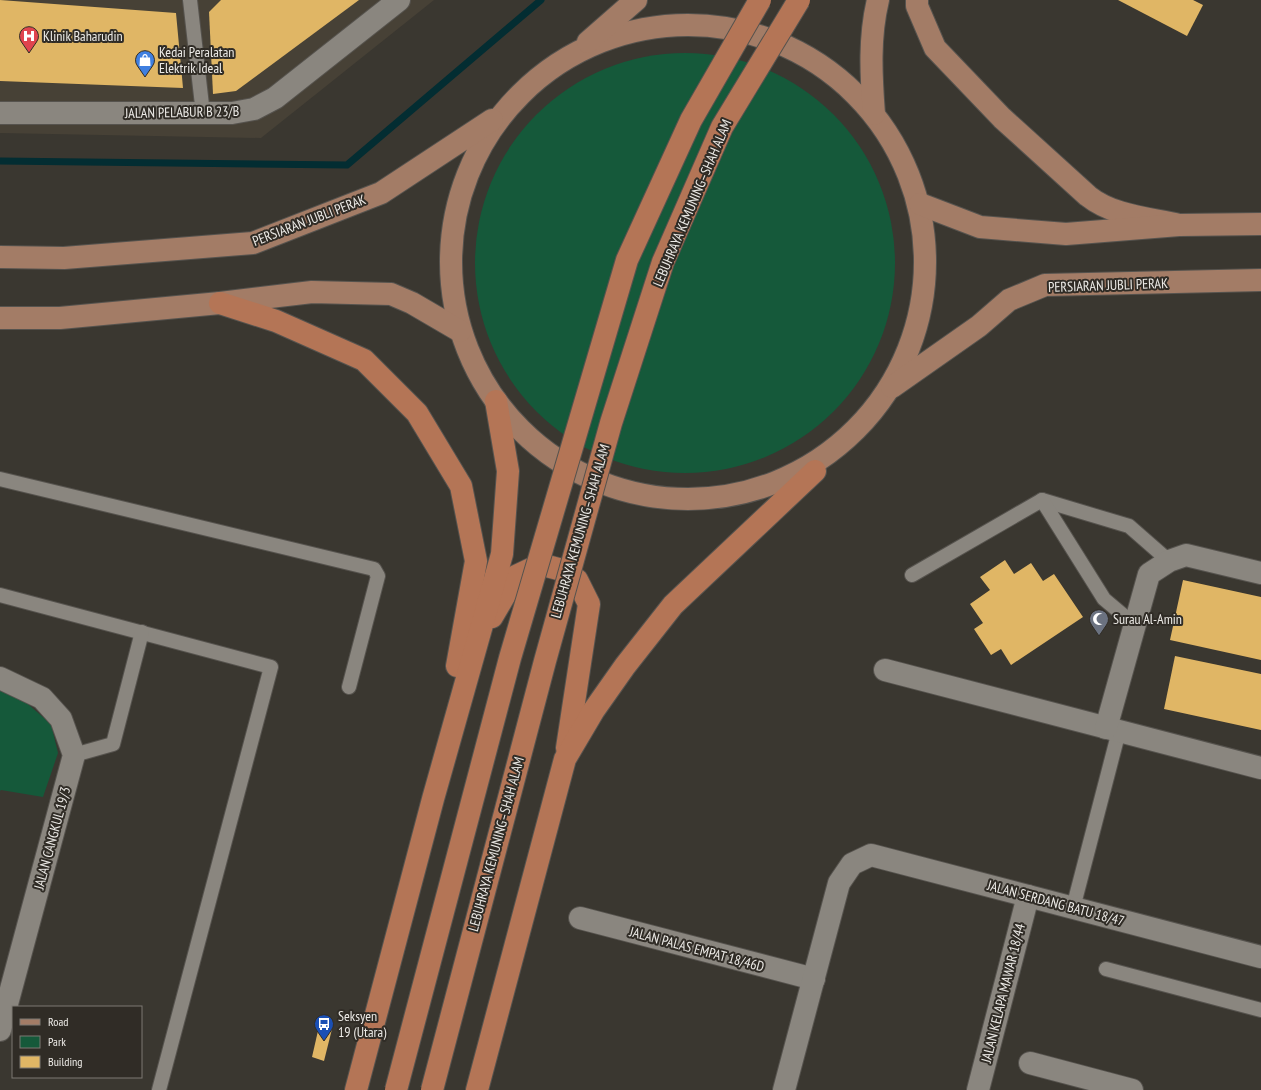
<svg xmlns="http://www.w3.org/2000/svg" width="1261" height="1090" font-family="'PT Sans Narrow',sans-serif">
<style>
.built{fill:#474136}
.green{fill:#15593a}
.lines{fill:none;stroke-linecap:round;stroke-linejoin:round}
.stream{stroke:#032d32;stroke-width:7}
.building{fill:#e0b665}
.lane-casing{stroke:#56534e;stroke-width:16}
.street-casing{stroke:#56534e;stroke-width:24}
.primary-casing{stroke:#56534e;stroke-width:24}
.highway-casing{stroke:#56534e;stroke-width:24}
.lane{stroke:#8a867f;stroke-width:14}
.street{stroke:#8a867f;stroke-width:22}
.primary{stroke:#a37c66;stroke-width:22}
.highway{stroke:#b47556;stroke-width:22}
.highway-bridge-casing{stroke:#56534e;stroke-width:24;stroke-linecap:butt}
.highway-bridge{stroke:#b47556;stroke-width:22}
.labels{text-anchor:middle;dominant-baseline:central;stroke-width:4;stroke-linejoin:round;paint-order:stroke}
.poi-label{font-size:14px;fill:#edebe7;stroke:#302c26;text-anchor:start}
.street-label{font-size:14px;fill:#edebe7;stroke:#302c26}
</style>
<rect width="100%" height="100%" fill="#3a3730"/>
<polygon class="built" points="0,0 434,0 261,138 0,133"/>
<g class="green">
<circle cx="685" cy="263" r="210"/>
<polygon points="0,685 8,687 51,724 58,753 43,797 1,790 0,791"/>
</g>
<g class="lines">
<polyline class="stream" points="0,161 347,165 541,0"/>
</g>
<g class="building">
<polygon points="0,0 176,13 183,88 0,81"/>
<polygon points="221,0 359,0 236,91 213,94 209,12"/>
<polygon points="1118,0 1193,0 1203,5 1187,36"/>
<polygon points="1005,560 1014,574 1031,563 1043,581 1054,574 1083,617 1011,665 1001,649 991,655 974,629 983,623 970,604 990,590 980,577"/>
<polygon points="1183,580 1261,597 1261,660 1170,640"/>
<polygon points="1175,656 1261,674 1261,730 1164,709"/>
<polygon points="320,1022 333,1025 324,1061 312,1057"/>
</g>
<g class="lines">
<defs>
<g id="lane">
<polyline points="190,0 203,114"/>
<polyline points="0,479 374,569 378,576 349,687"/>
<polyline points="1042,500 1129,526 1169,561"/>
<polyline points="912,575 1042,500 1104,599 1123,615"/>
<polyline points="0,595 271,667 159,1090"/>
<polyline points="74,755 113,744 142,632"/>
<polyline points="1073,908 1119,731"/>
<polyline points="1106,969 1261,1010"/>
</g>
<g id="street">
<polyline points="0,113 232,113 254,109 275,98 399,0"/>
<polyline points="885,670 1261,768"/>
<polyline points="0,678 42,698 61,719 74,755 0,1030"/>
<polyline points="1106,728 1149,574 1169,561 1186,555 1261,573"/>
<polyline points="580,918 814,979"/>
<polyline points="1030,1063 1132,1090"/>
<polyline points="784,1090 839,883 852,864 871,855 1261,957"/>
<polyline points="978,1090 1028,896"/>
</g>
<g id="primary">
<path d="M917,0V6L935,48L1002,118L1088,196C1113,216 1149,218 1179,225"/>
<circle cx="688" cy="262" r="237"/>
<polyline points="588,42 636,0"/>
<path d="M874,114C871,75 869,37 878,0"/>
<polyline points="920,204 980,227 1066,234 1179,225 1261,224"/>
<polyline points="0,257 64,258 253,243 381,193 492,120"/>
<polyline points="0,318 60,318 220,303 312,292 391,294 412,303 460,331"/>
<polyline points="892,387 979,326 1009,300 1045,285 1261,280"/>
</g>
<g id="highway">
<polyline points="220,303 276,321 364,360 417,413 461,486 476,561 457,666"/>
<polyline points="492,617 516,576 535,567 547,566 562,570 577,580 589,604 567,748"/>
<polyline points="356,1090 433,799 502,554 508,471 496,401"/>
<polyline points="477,1090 565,759 594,710 625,666 673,605 815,471"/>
</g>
</defs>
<use href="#lane" class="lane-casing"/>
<use href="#street" class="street-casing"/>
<use href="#primary" class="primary-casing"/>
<use href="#highway" class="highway-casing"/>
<use href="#lane" class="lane"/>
<use href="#street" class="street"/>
<use href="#primary" class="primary"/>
<use href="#highway" class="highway"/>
<defs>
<g id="highway-bridge">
<polyline points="396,1090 510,658 627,260 691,120 760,0"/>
<polyline points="432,1090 545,661 611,423 663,262 722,127 799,0"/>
</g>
</defs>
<use href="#highway-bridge" class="highway-bridge-casing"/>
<use href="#highway-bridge" class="highway-bridge"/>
</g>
<defs>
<symbol id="hospital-pin" viewBox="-11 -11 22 30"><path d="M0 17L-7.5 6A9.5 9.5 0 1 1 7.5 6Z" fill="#e0444e" stroke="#302c26"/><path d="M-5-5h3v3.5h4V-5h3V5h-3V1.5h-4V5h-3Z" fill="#fff"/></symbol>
<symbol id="shop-pin" viewBox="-11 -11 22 30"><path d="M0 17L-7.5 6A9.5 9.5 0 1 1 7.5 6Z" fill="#3f7fe0" stroke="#302c26"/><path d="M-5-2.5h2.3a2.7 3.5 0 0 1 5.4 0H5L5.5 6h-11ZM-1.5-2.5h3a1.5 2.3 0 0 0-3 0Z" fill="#fff"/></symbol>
<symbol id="mosque-pin" viewBox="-11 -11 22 30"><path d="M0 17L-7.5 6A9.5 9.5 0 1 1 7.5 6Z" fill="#6b7280" stroke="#302c26"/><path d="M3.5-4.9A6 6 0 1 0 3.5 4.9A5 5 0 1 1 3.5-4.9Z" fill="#fff"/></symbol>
<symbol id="bus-pin" viewBox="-11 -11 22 30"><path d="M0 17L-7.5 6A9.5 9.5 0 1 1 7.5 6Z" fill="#1a4fb4" stroke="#302c26"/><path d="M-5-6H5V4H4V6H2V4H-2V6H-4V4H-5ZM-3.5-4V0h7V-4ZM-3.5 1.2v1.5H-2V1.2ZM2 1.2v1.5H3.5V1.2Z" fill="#fff"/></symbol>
</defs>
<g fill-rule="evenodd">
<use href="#hospital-pin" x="18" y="25" width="22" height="30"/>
<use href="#shop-pin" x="134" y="49" width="22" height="30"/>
<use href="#mosque-pin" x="1088" y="608" width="22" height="30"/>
<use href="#bus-pin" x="313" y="1013" width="22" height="30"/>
</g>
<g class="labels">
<g class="poi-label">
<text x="43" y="36">Klinik Baharudin</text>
<text x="159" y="52">Kedai Peralatan<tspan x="159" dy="16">Elektrik Ideal</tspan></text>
<text x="1113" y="619">Surau Al-Amin</text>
<text x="338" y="1016">Seksyen<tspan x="338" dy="16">19 (Utara)</tspan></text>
</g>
<g class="street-label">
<text transform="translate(182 112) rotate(-1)">JALAN PELABUR B 23/B</text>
<text transform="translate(692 203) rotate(-67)">LEBUHRAYA KEMUNING–SHAH ALAM</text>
<text transform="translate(309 220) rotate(-21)">PERSIARAN JUBLI PERAK</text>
<text transform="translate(1108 285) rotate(-2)">PERSIARAN JUBLI PERAK</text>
<text transform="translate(580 531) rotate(-74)">LEBUHRAYA KEMUNING–SHAH ALAM</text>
<text transform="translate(52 838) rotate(-75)">JALAN CANGKUL 19/3</text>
<text transform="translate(496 844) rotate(-75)">LEBUHRAYA KEMUNING–SHAH ALAM</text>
<text transform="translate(1056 903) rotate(15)">JALAN SERDANG BATU 18/47</text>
<text transform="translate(697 949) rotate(15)">JALAN PALAS EMPAT 18/46D</text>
<text transform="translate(1003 993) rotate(-76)">JALAN KELAPA MAWAR 18/44</text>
</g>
</g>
<rect x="12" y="1006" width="130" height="72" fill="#302c26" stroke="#7c7873"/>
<rect x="20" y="1019" width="20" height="6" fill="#a37c66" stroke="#7c7873"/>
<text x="48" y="1026" font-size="12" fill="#edebe7">Road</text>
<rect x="20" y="1036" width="20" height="12" fill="#15593a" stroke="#7c7873"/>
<text x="48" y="1046" font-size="12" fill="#edebe7">Park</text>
<rect x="20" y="1056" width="20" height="12" fill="#e0b665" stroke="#7c7873"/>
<text x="48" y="1066" font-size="12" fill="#edebe7">Building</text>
</svg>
